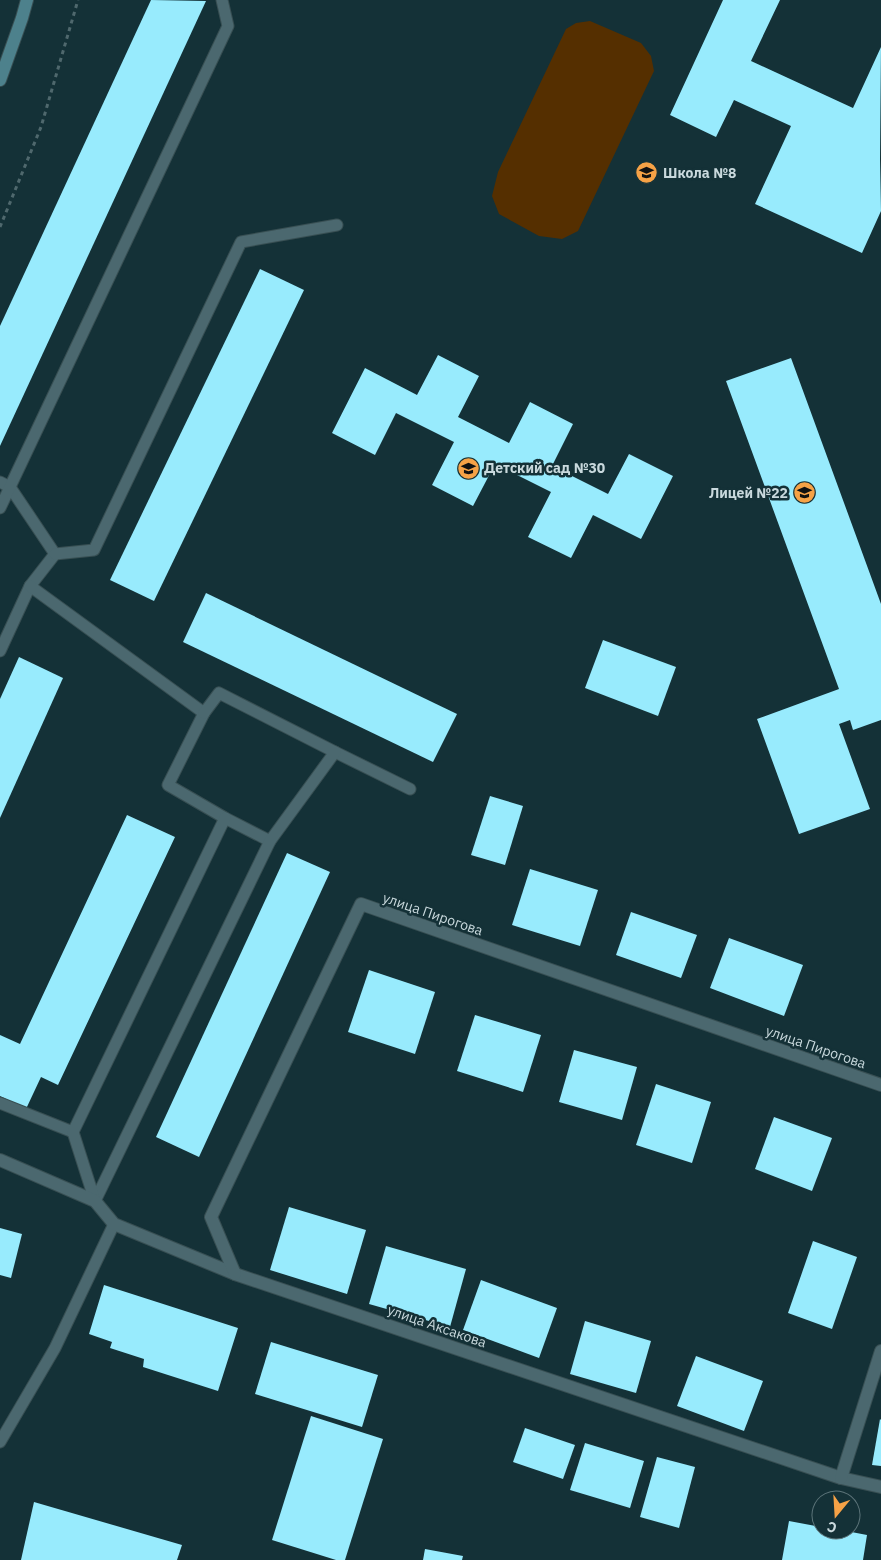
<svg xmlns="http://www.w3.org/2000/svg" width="881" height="1560" font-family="'IBM Plex Sans',sans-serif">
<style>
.green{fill:#552f00}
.building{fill:#98ebfd}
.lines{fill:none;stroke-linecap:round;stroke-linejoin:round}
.lane-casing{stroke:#384f53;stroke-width:13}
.street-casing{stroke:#384f53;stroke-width:14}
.secondary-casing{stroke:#384f53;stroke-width:14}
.path{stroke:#4f686d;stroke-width:3;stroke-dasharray:4 4;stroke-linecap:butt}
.lane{stroke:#4b686f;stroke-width:11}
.street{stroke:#4b686f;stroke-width:12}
.secondary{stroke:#4d818c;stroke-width:12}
.labels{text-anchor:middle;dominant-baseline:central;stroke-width:5;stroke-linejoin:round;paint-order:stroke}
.poi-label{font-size:14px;font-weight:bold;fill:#c9d9dd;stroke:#143137;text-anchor:start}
.street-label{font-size:14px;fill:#c9d9dd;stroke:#143137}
</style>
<rect width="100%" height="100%" fill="#143137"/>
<polygon class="green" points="590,21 641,43 651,56 654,71 578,231 562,239 539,236 499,214 492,196 498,172 566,29 576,23"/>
<g class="building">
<polygon points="151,0 206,1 0,446 0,326"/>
<polygon points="723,0 780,0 751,61 853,108 881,47 880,159 881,211 862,253 755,204 791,126 734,100 716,137 670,115"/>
<polygon points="260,269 304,290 154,601 110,580"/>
<polygon points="438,355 479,376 458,417 509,443 530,402 573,424 552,466 608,494 629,454 673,476 641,539 593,515 571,558 528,537 551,492 495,464 473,506 432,485 454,442 396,413 375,455 332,433 365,368 417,395"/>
<polygon points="791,358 881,604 881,720 853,730 850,720 839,724 870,809 799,834 757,719 839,689 726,381"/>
<polygon points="206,593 457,714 433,762 183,642"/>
<polygon points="603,640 676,667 658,716 585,688"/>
<polygon points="19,657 63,678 0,818 0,699"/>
<polygon points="490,796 523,806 505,865 471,855"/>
<polygon points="127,815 175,837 58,1085 41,1077 26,1109 0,1096 0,1035 20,1044"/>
<polygon points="287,853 330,872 199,1157 156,1137"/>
<polygon points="530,869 598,890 580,946 512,925"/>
<polygon points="631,912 697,935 681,978 616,955"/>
<polygon points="729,938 803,965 784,1016 710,988"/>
<polygon points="369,970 435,992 415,1054 348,1032"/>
<polygon points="475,1015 541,1035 523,1092 457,1071"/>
<polygon points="574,1050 637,1067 622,1120 559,1102"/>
<polygon points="656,1084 711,1102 692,1163 636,1145"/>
<polygon points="774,1117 832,1138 812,1191 755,1169"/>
<polygon points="289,1207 366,1230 347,1294 270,1270"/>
<polygon points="0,1228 22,1234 11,1278 0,1275"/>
<polygon points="813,1241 857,1257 832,1329 788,1313"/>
<polygon points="386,1246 466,1269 450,1327 369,1304"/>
<polygon points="481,1280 557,1308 539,1358 463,1330"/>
<polygon points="104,1285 238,1328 218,1391 143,1367 144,1359 110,1348 112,1342 89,1334"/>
<polygon points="585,1321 651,1341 636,1393 570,1374"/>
<polygon points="271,1342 378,1375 362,1427 255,1394"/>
<polygon points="696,1356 763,1381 744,1431 677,1406"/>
<polygon points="311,1416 383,1439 345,1560 336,1560 272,1540"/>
<polygon points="880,1419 881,1420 881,1466 872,1465"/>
<polygon points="525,1428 575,1445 563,1479 513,1462"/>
<polygon points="585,1443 644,1461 630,1508 570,1490"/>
<polygon points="657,1457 695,1467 679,1528 640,1517"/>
<polygon points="34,1502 182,1545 177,1560 21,1560"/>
<polygon points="789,1521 821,1527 821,1530 841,1530 867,1535 863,1560 782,1560"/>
<polygon points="425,1549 463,1556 462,1560 423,1560"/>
</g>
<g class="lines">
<defs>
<g id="lane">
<polyline points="0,482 10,487 55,554 30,586 0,651"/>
<polyline points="0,508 228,26 222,0"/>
<polyline points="55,554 94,550 241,242 337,225"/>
<polyline points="30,586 204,713 168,785 225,818 270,841"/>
<polyline points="335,752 410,789"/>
<polyline points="0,1103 73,1132"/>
<polyline points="95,1201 270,841 335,752 219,693 204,713"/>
<polyline points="95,1201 73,1132 225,818"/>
<polyline points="0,1442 55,1348 114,1224"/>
</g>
<g id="street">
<polyline points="0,1160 95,1201 114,1224 235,1274 841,1478 881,1487"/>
<polyline points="235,1274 211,1217 361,904 881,1085"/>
<polyline points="841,1478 881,1351"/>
</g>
<polyline id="secondary" points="0,80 22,18 27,0"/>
</defs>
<use href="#lane" class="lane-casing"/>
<use href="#street" class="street-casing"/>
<use href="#secondary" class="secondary-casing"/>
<polyline class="path" points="0,227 41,127 78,0"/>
<use href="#lane" class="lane"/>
<use href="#street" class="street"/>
<use href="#secondary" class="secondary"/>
</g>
<defs>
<symbol id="school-disc" viewBox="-11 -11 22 22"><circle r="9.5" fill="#f6a246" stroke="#143137"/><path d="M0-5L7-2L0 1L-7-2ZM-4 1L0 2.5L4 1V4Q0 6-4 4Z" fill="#111"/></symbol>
</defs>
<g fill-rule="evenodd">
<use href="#school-disc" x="634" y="160" width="25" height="25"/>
<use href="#school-disc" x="456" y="456" width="25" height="25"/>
<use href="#school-disc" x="792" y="480" width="25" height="25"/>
</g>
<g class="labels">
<g class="poi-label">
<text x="663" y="173">Школа №8</text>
<text x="484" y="468">Детский сад №30</text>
<text x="788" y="493" text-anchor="end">Лицей №22</text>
</g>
<g class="street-label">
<text transform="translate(433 914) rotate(19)">улица Пирогова</text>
<text transform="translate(816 1047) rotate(19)">улица Пирогова</text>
<text transform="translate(437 1326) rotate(19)">улица Аксакова</text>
</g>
</g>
<g transform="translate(836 1515) rotate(198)"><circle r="24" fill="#143137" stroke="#5c7479"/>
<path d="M0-4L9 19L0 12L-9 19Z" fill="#f6a246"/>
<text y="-8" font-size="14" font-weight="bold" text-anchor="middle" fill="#c9d9dd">С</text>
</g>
</svg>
